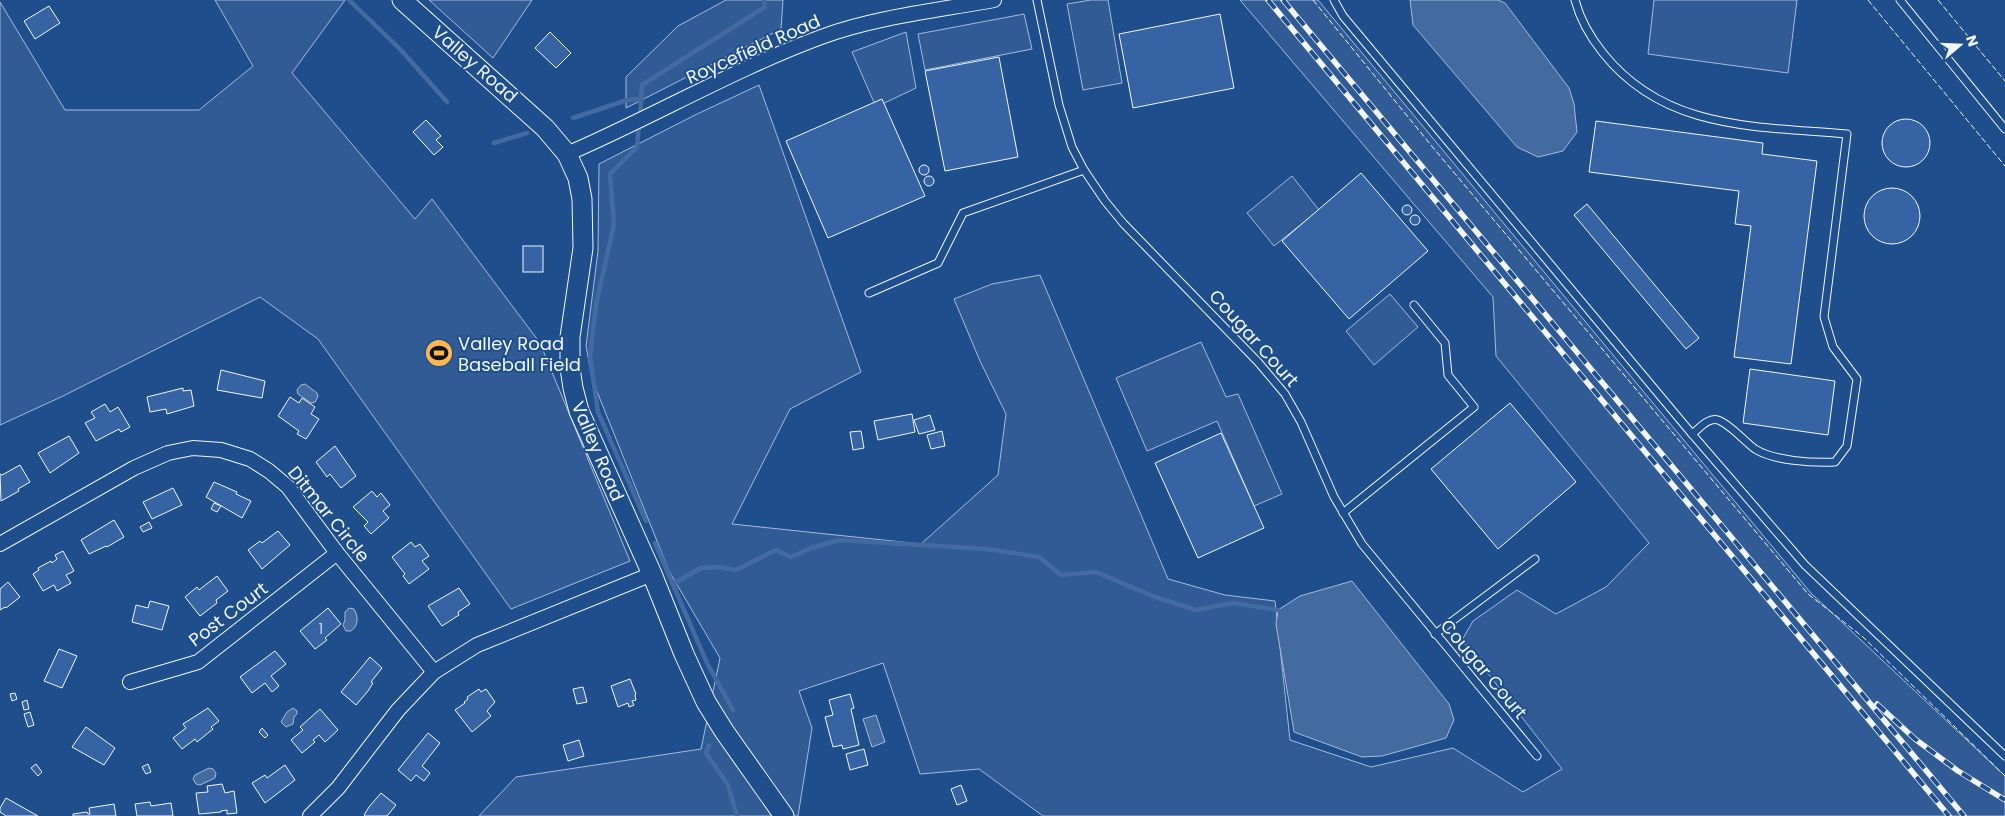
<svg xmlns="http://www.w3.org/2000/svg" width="2005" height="816" font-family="Poppins,sans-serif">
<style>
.built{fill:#305b95;stroke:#a8bbd7}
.water{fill:#446ba0;stroke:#a8bbd7}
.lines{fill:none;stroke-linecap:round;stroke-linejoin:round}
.stream{stroke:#446ba0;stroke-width:4.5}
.building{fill:#3563a3;stroke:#f2f6ff}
.lane-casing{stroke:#f2f6ff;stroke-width:9}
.street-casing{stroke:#f2f6ff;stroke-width:16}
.secondary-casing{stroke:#f2f6ff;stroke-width:21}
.lane{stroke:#1f4e8c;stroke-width:7}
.street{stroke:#1f4e8c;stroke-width:14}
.secondary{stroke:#1f4e8c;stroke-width:19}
.rail-casing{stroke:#f2f6ff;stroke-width:5.5}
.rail{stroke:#1f4e8c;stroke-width:4;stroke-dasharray:11;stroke-linecap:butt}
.fence{stroke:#f2f6ff;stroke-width:1;stroke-dasharray:6 2.5;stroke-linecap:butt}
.labels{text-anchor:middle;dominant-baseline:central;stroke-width:4;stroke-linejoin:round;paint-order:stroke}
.number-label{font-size:15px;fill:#c3d1e8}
.street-label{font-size:18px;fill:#f2f6ff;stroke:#1f4e8c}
.poi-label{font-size:18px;fill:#f2f6ff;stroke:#1f4e8c;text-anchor:start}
</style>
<rect width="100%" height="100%" fill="#1f4e8c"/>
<g class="built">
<polygon points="215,0 345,0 292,73 415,219 432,199 540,343 630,561 511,609 318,339 260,297 61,397 0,425 0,2 65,110 199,110 253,66"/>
<polygon points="429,0 532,0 493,58"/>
<polygon points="726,0 783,0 781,29 626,108 626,77 678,26"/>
<polygon points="1091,0 1108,0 1122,83 1083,90 1067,4"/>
<polygon points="1240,0 1318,0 1811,593 2005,776 2005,816 1043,816 979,769 920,774 883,663 799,691 812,728 798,816 479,816 516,777 701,749 720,658 669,571 592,379 586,346 598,251 599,164 695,115 759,85 861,372 790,409 732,524 921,544 998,475 1006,414 980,361 954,299 992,284 1040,275 1168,579 1225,595 1275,601 1290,740 1371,767 1453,748 1523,792 1562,769 1462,640 1473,621 1517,590 1556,614 1606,587 1649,543 1496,356 1493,297"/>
<polygon points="1654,0 1797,0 1788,73 1648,54"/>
<polygon points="1024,14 1032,49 925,70 918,34"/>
<polygon points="906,32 916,88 876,107 852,52"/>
<polygon points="1292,176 1319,210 1274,246 1247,213"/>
<polygon points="1390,294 1418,327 1374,365 1346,331"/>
<polygon points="1201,342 1226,397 1238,394 1282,494 1254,506 1217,421 1147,451 1116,378"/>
</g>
<g class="water">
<polygon points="1410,0 1498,0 1505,3 1569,88 1574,104 1577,132 1563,151 1538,157 1517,147 1413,25"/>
<polygon points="305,384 317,393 318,397 315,402 311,403 298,394 297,390 301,385"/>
<polygon points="1352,581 1449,704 1454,720 1446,738 1382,756 1362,757 1294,732 1276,624 1278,610 1300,596"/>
<path d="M349,608L354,609C359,617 358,626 351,631H346L343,625L345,620V612Z"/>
<polygon points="293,708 297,711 297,714 294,717 293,724 286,727 281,722 287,712"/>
<polygon points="876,715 885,742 872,747 863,719"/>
<polygon points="209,768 213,769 216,773 215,778 200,785 196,784 193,779 195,775"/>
</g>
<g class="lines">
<g class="stream">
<polyline points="349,0 401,50 447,102"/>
<polyline points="640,116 642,85 765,7 764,0"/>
<polyline points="573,118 627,100 641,99"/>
<polyline points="639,124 637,147 610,174 614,224 596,305 590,357 598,412 646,521"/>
<polyline points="494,143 527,133"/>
<polyline points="655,543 707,663 733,710"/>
<polyline points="673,584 701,568 718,567 736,570 776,550 791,557 811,548 839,540 987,549 1039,557 1061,575 1096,572 1155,597 1196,610 1233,603 1278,610"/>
<polyline points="709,745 706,753 728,785 737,816"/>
</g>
</g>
<g class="building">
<polygon points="49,6 60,23 35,39 24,21"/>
<polygon points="1220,14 1234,88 1133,108 1119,34"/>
<polygon points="550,32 571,53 556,68 535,48"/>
<polygon points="999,57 1018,157 945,171 925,71"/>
<polygon points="882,99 925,196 828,238 786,141"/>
<circle cx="1906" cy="143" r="24"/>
<polygon points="426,120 441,136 436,140 443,147 434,155 413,132"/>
<polygon points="1596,121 1763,143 1762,154 1817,161 1791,364 1734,357 1751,226 1735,224 1739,191 1589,172"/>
<circle cx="924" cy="170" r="5"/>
<polygon points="1361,173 1428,251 1349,319 1282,241"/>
<circle cx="929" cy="181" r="5"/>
<circle cx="1892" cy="216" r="28"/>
<polygon points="1587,204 1699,338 1686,349 1574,215"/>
<circle cx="1407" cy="210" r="5"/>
<circle cx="1415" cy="220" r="5"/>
<rect x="523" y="246" width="20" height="26"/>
<polygon points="1750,369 1835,381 1828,435 1743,423"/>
<polygon points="221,370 265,381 262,398 217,390"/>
<polygon points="183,388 183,391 191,390 194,406 167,414 166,409 150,412 147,397"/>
<polygon points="290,397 299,403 302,398 315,407 311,414 319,419 306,439 297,434 299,431 278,416"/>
<polygon points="1510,403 1576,482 1498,549 1431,469"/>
<polygon points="105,404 110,412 118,407 130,427 121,432 119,429 96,441 85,423 95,418 91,412"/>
<polygon points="912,414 915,432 878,440 874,421"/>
<polygon points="930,415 935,430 919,434 914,420"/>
<polygon points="861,431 864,448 853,450 850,432"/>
<polygon points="942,431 945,446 931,449 927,435"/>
<polygon points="1221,433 1264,528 1198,558 1155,463"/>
<polygon points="69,436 79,453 50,473 38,453"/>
<polygon points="335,446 356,476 341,488 330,474 327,477 316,462"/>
<polygon points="20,465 30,482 18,489 19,491 1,501 0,474 2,475"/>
<polygon points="214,482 237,492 236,494 251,501 242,518 206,497"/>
<polygon points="173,488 182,505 152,519 143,502"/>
<polygon points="372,491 377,497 381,493 390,505 383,511 389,518 371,534 364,526 368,522 353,507"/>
<polygon points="214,503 221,506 217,512 211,509"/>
<polygon points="114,520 124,537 107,547 106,546 89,554 81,540"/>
<polygon points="149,522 152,528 143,532 140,527"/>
<polygon points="278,531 290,545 262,569 248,550 260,541 262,543"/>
<polygon points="411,542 415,547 420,544 429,556 422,561 429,569 409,584 403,576 405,574 392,557"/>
<polygon points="63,551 74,571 66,575 71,583 57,591 54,585 43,591 33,574 39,570 38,568 51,561 52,563 57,559 55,555"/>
<polygon points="217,576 228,591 216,600 217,603 200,616 185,597 197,587 199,590"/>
<polygon points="8,582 20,597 6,608 5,607 0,610 0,589"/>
<polygon points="459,588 470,604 458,612 459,615 442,626 428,606"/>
<polygon points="150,601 169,606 162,630 132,622 136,605 148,608"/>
<polygon points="328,608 341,624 325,638 327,640 315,649 300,631"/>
<polygon points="59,649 77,656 62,688 44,681"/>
<polygon points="275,651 286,664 271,676 279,686 272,692 265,683 252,693 240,677"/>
<polygon points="370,657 382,668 371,682 373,683 368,691 356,705 341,692"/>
<polygon points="630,679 636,694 635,695 636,700 632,701 634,705 629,707 628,703 618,707 611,686"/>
<polygon points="583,687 587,702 577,704 573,689"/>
<polygon points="479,689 481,692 486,689 495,702 487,711 491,716 472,732 455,710 465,703 464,702 468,699 467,697"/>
<polygon points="15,693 17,699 12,701 10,694"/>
<polygon points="850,694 854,708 851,709 859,745 843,749 842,745 833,747 825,717 833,715 829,700"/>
<polygon points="27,700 29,709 24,710 22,702"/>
<polygon points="208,708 219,721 211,727 213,729 197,742 195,739 182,749 173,738 186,728 183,724"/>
<polygon points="320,709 338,730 325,742 319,735 313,740 315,742 302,753 291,740 303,730 300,727"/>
<polygon points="30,712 34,725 28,727 24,714"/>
<polygon points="86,727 115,748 104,765 72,747"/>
<polygon points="262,728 268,735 265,738 259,732"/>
<polygon points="428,733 440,743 422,766 430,773 424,781 416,775 411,781 398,770"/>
<polygon points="579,740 584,756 568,761 563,745"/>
<polygon points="864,749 868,765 850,770 846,754"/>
<polygon points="36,764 42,772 38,776 31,768"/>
<polygon points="148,764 151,772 146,774 142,767"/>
<polygon points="285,765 295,780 265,803 252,783 265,775 267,778"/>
<polygon points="222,784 225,793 234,791 237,813 227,814 227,810 221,811 221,812 199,814 196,793 208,792 207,786"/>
<polygon points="961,785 967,801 957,805 951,789"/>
<polygon points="381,793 396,805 387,816 365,816 364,815 369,807"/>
<polygon points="6,798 38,816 6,816 0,812 0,808"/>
<polygon points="150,802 151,806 171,803 173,816 137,816 135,804"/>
<polygon points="114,804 116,816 73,816 73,814 87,812 88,814 90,814 89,808"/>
</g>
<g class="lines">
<defs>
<g id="lane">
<polyline points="1037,0 1059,105 1072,147 1084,170 1105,201 1123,223 1258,362 1285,394 1301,422 1334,497 1362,544 1537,756"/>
<path d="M1334,0L1343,16L1692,434C1699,429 1708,417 1718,420C1730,424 1744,441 1755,449C1774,461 1812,463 1835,462L1847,446L1857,379L1833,347L1824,317L1847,134C1757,126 1665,131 1603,53C1591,38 1580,19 1575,0"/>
<polyline points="1900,0 2005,129"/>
<polyline points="869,293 938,263 963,213 1084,170"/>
<polyline points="1692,434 1805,565 2005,756"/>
<polyline points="1343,513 1474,407 1448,375 1445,343 1414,305"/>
<polyline points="1435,634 1535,559"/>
</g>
<g id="street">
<path d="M567,154C653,117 736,68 824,36C876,17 940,10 994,0"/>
<polyline points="0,544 134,468 168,453 193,448 221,450 250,459 269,471 288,487 337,553 434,672"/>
<polyline points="130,682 198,662 337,553"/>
<polyline points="310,816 338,788 398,710 434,672 477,645 652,574"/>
</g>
<polyline id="secondary" points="402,0 545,128 567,154 578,178 582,199 583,248 570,337 570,368 573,388 579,411 652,574 684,654 706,702 724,731 784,816"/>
</defs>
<use href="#lane" class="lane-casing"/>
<use href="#street" class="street-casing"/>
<use href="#secondary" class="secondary-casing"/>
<use href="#lane" class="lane"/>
<use href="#street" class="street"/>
<use href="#secondary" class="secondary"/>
<defs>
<g id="rail">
<polyline points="1268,0 1949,816"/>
<polyline points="1283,0 1964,816"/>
<polyline points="1877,704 1915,739 1958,771 2005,800"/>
</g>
</defs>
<use href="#rail" class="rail-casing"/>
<use href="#rail" class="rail"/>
<g class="fence">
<polyline points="1313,0 1430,144 1808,594 1863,637 2005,776"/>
<polyline points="1868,0 2005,166"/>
<polyline points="1938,0 2005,81"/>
</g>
</g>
<defs>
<symbol id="stadium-disc" viewBox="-11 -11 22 22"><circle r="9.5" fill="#ffb74d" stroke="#1f4e8c"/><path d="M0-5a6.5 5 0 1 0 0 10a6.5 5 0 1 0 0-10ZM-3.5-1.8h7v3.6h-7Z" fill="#111"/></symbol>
</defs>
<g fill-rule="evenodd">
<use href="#stadium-disc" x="423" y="337" width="32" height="32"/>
</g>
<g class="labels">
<g class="number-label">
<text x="321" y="628">1</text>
</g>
<g class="street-label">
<text transform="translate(753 49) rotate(-24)">Roycefield Road</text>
<text transform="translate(475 64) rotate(41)">Valley Road</text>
<text transform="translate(1254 338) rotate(48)">Cougar Court</text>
<text transform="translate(598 451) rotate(67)">Valley Road</text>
<text transform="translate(329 514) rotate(51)">Ditmar Circle</text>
<text transform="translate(228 614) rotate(-37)">Post Court</text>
<text transform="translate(1484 669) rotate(50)">Cougar Court</text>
</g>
<g class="poi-label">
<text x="458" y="343">Valley Road<tspan x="458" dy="21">Baseball Field</tspan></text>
</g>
</g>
<g transform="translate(1960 45) rotate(71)" stroke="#1f4e8c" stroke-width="4" paint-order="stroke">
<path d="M0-4L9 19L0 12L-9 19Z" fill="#f2f6ff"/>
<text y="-8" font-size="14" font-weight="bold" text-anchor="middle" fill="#f2f6ff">N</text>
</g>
</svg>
